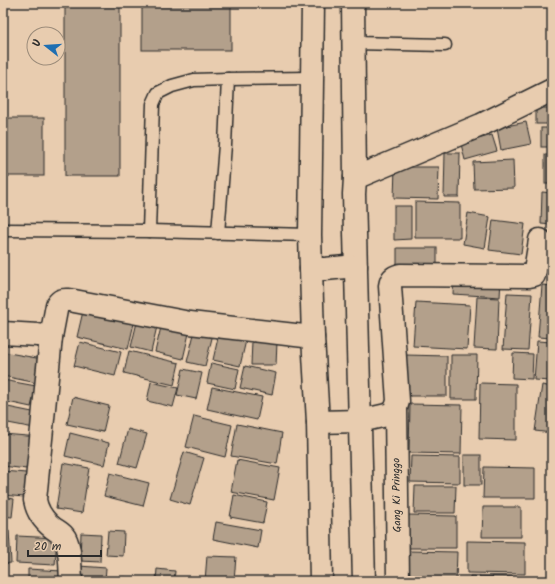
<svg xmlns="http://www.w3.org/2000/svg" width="555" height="584" font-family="Kalam,sans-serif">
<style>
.building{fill:#b3a08b;stroke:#2b2b2b}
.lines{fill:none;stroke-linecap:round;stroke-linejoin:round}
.service-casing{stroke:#2b2b2b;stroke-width:15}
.minor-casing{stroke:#2b2b2b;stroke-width:25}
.service{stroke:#e8ccaf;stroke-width:12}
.minor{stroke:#e8ccaf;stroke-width:22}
.labels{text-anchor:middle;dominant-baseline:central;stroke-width:3;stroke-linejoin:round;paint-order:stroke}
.street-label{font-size:11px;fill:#2b2b2b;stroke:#e8ccaf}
</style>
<rect width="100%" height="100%" fill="#e8ccaf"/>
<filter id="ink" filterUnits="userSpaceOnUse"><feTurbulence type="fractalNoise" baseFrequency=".025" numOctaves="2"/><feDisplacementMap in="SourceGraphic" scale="8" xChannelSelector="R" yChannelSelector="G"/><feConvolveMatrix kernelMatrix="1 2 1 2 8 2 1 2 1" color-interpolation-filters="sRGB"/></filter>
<g filter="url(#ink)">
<g class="building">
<rect x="65" y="3" width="55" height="173"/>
<rect x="142" y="3" width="89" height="47"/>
<rect x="536" y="108" width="16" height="16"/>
<rect x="3" y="118" width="41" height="58"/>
<polygon points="526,122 531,144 501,150 497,128"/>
<rect x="541" y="128" width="11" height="19"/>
<polygon points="492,135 497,151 465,160 461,144"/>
<polygon points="445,153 460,153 459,197 444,197"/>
<rect x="545" y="155" width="7" height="29"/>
<polygon points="513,160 514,188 474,189 473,162"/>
<polygon points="395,167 439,167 438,199 394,198"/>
<polygon points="542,192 552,193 552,225 541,224"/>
<polygon points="415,202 460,203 460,238 415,238"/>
<polygon points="394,206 411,206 411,239 394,240"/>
<polygon points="468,213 490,217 485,248 463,244"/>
<polygon points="493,220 525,224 521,254 489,250"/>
<polygon points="542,231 552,231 552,272 541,272"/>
<rect x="397" y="248" width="40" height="20"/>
<polygon points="454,276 501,279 500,297 453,294"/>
<polygon points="542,285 552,286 552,338 538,337"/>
<polygon points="507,293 532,294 528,350 503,349"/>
<polygon points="477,297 499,298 497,349 474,348"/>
<polygon points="416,302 470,305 467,349 413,346"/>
<polygon points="84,307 135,319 128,349 77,337"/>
<polygon points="138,318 158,322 151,352 131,347"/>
<polygon points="162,323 190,329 183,359 155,352"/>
<polygon points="196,326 214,330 205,366 187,362"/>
<polygon points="220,329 247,336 240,366 213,360"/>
<polygon points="252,341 277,342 276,365 251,365"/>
<polygon points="537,341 552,342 552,381 534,380"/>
<polygon points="80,342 121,352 115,376 74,366"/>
<polygon points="129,351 179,363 174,385 124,373"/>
<polygon points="3,352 42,359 37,383 3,376"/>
<polygon points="513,353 533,354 532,379 512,378"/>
<polygon points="405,355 447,356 447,396 405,396"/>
<polygon points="451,355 477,355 476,399 451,399"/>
<polygon points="211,363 239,369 235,389 207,383"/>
<polygon points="245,366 276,373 272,395 240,388"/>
<polygon points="183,369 202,373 196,399 177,395"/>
<polygon points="3,380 36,386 31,407 3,401"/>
<polygon points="151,382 178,388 173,407 147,401"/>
<polygon points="480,383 516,384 516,440 479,439"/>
<polygon points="542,385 552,387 552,433 535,431"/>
<polygon points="212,387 262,397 257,420 207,409"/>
<polygon points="73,397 109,406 103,432 67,424"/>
<polygon points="410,404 462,405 461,454 409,453"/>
<polygon points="3,406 37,413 34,428 3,422"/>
<polygon points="194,416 232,425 225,457 186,447"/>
<polygon points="237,424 282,433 277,464 231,456"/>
<polygon points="128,429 147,434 137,468 119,463"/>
<polygon points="70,433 109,443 104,465 65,456"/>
<polygon points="3,434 39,437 34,470 3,466"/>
<polygon points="184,452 204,458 190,505 170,499"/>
<rect x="464" y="455" width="17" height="30"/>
<polygon points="411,456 460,457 460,483 410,482"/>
<polygon points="237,460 280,468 274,500 231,492"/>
<polygon points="63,463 89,468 82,513 56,509"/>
<polygon points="484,467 535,468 535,498 483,498"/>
<polygon points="3,471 37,474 34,498 3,495"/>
<polygon points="110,473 149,483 143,506 104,496"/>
<polygon points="415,486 456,486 455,513 414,513"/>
<polygon points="234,495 267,502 263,523 230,517"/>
<polygon points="3,497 14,499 12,517 3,516"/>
<polygon points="483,507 521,507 521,537 482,537"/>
<polygon points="408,515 456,516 456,548 408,548"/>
<polygon points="216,522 261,530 258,548 213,539"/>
<polygon points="3,530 9,530 11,563 3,564"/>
<polygon points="108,531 124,532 123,556 106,555"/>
<polygon points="81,533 101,534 100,562 80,561"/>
<polygon points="17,536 57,538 55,565 16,563"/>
<polygon points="467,541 525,542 525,574 467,573"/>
<polygon points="408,551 457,552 456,581 408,581"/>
<polygon points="207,556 236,557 234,581 205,581"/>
<polygon points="79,566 106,568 105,581 78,581"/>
<polygon points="28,569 62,571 61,581 28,581"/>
<polygon points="157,569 175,571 174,581 156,581"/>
<polygon points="470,576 522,577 522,581 470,581"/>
<polygon points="122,577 154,580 153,581 122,581"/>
</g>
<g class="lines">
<defs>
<g id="service">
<polyline points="354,43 445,45"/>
<polyline points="3,230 149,231 310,235"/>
<polyline points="149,231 153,104 158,93 172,86 194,80 228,79 312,78"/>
<polyline points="218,233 225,145 228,79"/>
</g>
<g id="minor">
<polyline points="313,3 310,235 313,337 318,422 321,581"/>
<polyline points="353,3 355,178 354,194 364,581"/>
<polyline points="355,178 481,125 552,90"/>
<polyline points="311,269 325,269 356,266"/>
<polyline points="3,333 38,335 51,337"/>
<polyline points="396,408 398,581"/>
<path d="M318,422L360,421L391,414L396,408L398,401L390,286C391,279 393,277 400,275L529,276L534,275L535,271L540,240"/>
<path d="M71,581C70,568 71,549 65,538C62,533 57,531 53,528C44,521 37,511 35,500L51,337L57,305C61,299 63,300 69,300L190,323L313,337"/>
</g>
</defs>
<use href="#service" class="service-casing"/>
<use href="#minor" class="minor-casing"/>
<use href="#service" class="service"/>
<use href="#minor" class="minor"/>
</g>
</g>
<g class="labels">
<g class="street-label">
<text transform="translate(397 495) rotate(-91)">Gang Ki Pringgo</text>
</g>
</g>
<rect width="555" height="584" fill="none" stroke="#e8ccaf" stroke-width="16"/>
<rect x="8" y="8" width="539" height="568" fill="none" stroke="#2b2b2b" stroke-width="1.5" filter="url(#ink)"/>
<g transform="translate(46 46) rotate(287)"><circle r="19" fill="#e8ccaf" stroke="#9c8c7a"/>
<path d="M0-3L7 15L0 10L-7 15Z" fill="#1f6fb2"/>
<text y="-6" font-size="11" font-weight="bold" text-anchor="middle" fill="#2b2b2b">U</text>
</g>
<path d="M28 550v6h73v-6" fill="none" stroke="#2b2b2b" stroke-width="2"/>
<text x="34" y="550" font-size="12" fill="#2b2b2b" stroke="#e8ccaf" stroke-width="3" paint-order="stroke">20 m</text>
</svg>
